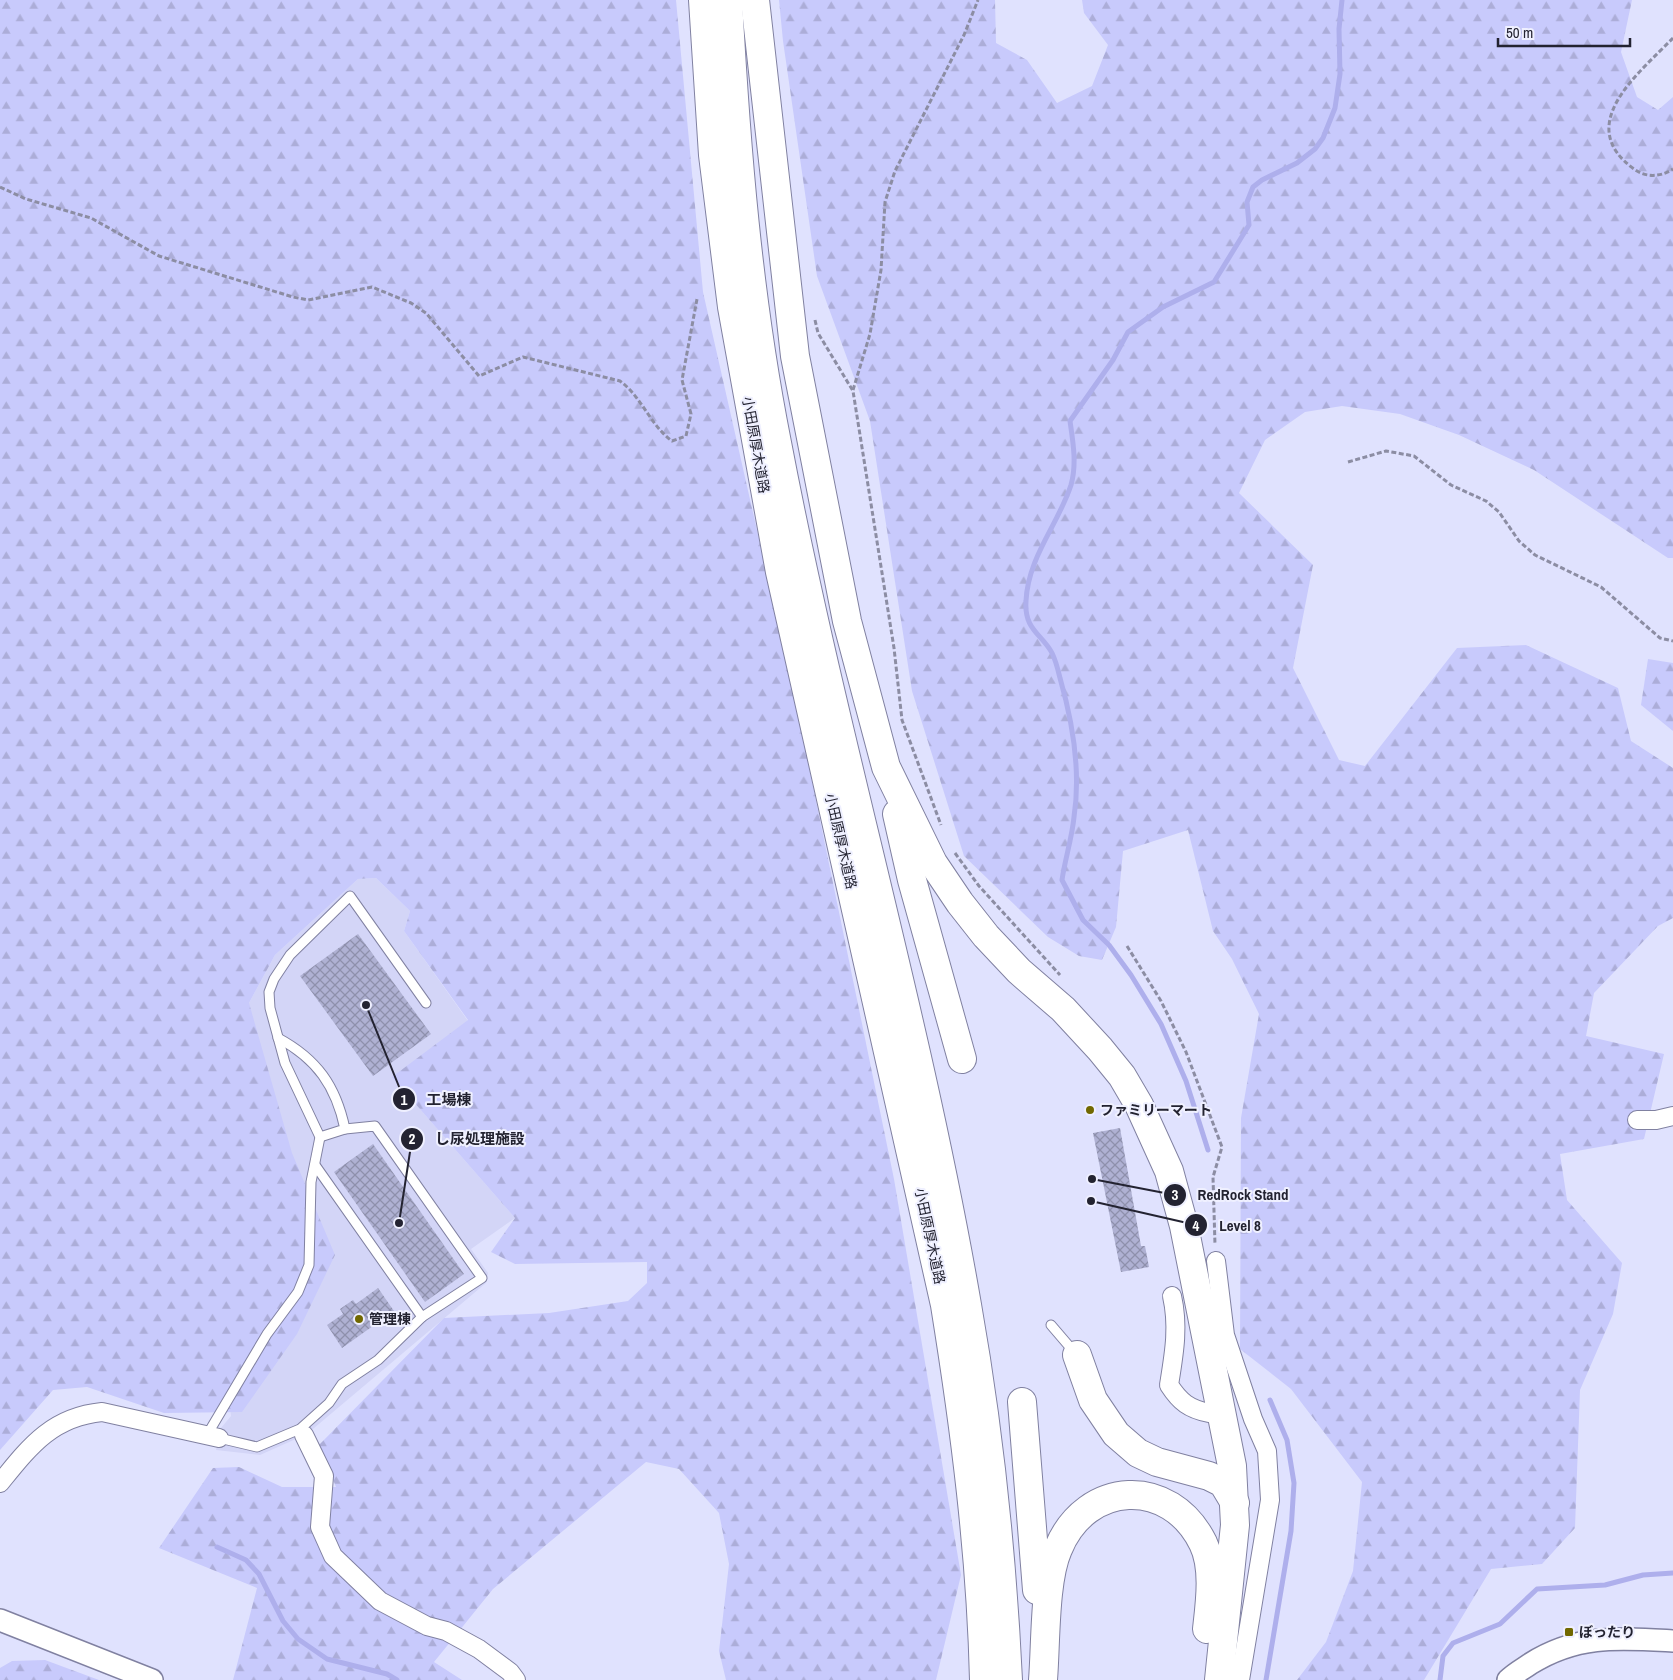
<svg xmlns="http://www.w3.org/2000/svg" width="1673" height="1680" font-family="'Archivo Narrow','Noto Sans JP',sans-serif">
<style>
.built{fill:#d3d5f7}
.forest{fill:url(#forest-firs)}
.lines{fill:none;stroke-linecap:round;stroke-linejoin:round}
.stream{stroke:#aeafec;stroke-width:5}
.building{fill:url(#building-cross-hatch)}
.service-casing{stroke:#8081a1;stroke-width:11}
.minor-casing{stroke:#8081a1;stroke-width:20}
.tertiary-casing{stroke:#8081a1;stroke-width:24}
.trunk-casing{stroke:#8081a1;stroke-width:30}
.path{stroke:#8c8da3;stroke-width:3;stroke-dasharray:5 2.5;stroke-linecap:butt}
.service{stroke:#fff;stroke-width:9}
.minor{stroke:#fff;stroke-width:18}
.tertiary{stroke:#fff;stroke-width:21}
.trunk{stroke:#fff;stroke-width:28}
.poi-dot{fill:#716800;stroke:#eff0ff;stroke-width:2}
.labels{text-anchor:middle;dominant-baseline:central;stroke-width:4;stroke-linejoin:round;paint-order:stroke}
.street-label{font-size:14px;fill:#232331;stroke:#eff0ff}
.poi-label{font-size:14px;font-weight:bold;fill:#232331;stroke:#eff0ff;text-anchor:start}
.leader{fill:none;stroke:#232331;stroke-width:2}
.callout-dot{fill:#232331;stroke:#eff0ff;stroke-width:2}
.mark-label{font-size:15px;text-anchor:middle;font-weight:bold;fill:#fff}
.callout-label{font-size:15px;text-anchor:middle;font-weight:bold;fill:#232331;stroke:#eff0ff;stroke-width:4;stroke-linejoin:round;paint-order:stroke}
</style>
<defs>
<pattern id="forest-firs" width="22" height="20" patternUnits="userSpaceOnUse" patternTransform="scale(1.25)"><rect width="22" height="20" fill="#c8cafc"/><path d="M5 1l3.5 6h-7zM16 11l3.5 6h-7z" fill="#acadd8"/></pattern>
<pattern id="building-cross-hatch" width="8" height="8" patternUnits="userSpaceOnUse" patternTransform="scale(1.25)"><rect width="8" height="8" fill="#afb1d3"/><path d="M0 0l8 8M0 8l8-8" fill="none" stroke="#8e90ac"/></pattern>
</defs>
<rect width="100%" height="100%" fill="#e0e2fe"/>
<polygon class="built" points="376,878 410,911 404,931 468,1021 393,1078 515,1218 471,1249 488,1273 486,1283 307,1434 260,1455 216,1450 221,1428 231,1416 223,1352 249,1003 275,955 358,879"/>
<g class="forest">
<polygon points="0,0 676,0 703,292 793,689 894,1179 961,1575 936,1680 726,1680 719,1651 729,1564 719,1513 679,1469 646,1462 493,1589 434,1662 462,1680 233,1680 257,1588 159,1548 213,1468 239,1467 282,1487 336,1487 319,1445 444,1318 549,1313 628,1301 647,1283 647,1262 515,1264 491,1252 515,1218 392,1077 468,1020 404,931 410,911 376,878 358,879 275,955 249,1003 292,1153 335,1255 297,1334 242,1412 164,1413 87,1387 53,1390 0,1450"/>
<polygon points="779,0 995,0 996,43 1027,60 1057,103 1092,86 1108,45 1084,13 1082,0 1632,0 1621,52 1637,97 1658,110 1673,97 1673,558 1668,558 1534,470 1459,435 1400,414 1342,406 1305,412 1265,440 1239,493 1313,565 1293,668 1339,760 1365,766 1457,648 1526,645 1618,688 1631,741 1673,768 1673,918 1658,926 1594,993 1586,1036 1664,1054 1644,1139 1560,1154 1567,1200 1622,1263 1613,1314 1580,1390 1575,1528 1542,1564 1491,1569 1424,1680 1297,1680 1326,1642 1353,1571 1362,1482 1291,1389 1240,1349 1241,1118 1259,1014 1232,959 1213,931 1188,830 1123,851 1116,927 1102,960 1079,956 1048,937 964,856 912,691 870,421 817,276 783,41"/>
<polygon points="1648,659 1673,663 1673,731 1641,705"/>
<polygon points="45,1660 99,1680 0,1680 0,1668 12,1661"/>
</g>
<g class="lines">
<g class="stream">
<path d="M1208,1150L1186,1081L1161,1024L1131,975L1109,945L1083,920L1062,880C1065,859 1072,838 1074,817C1081,771 1073,723 1060,678C1058,670 1056,661 1052,653C1042,634 1024,630 1026,601C1028,557 1058,525 1071,485C1077,464 1073,442 1070,421L1113,360L1128,332L1163,307L1214,282L1249,225L1247,202L1253,187L1262,180L1297,163L1315,149L1323,138L1335,108L1340,74L1339,29L1342,0"/>
<polyline points="217,1547 246,1560 259,1574 283,1621 298,1639 327,1659 387,1674 397,1680"/>
<polyline points="1266,1680 1291,1531 1294,1483 1287,1440 1270,1400"/>
<polyline points="1440,1680 1443,1656 1453,1643 1500,1624 1537,1589 1605,1585 1643,1575 1673,1573"/>
</g>
</g>
<g class="building">
<polygon points="358,934 431,1034 373,1076 300,976"/>
<polygon points="1120,1128 1141,1246 1145,1246 1149,1267 1121,1272 1093,1133"/>
<polygon points="373,1144 464,1274 425,1302 334,1172"/>
<polygon points="378,1288 394,1311 342,1348 327,1325 343,1314 340,1309 353,1300 356,1304"/>
</g>
<g class="lines">
<defs>
<g id="service">
<path d="M278,1038C317,1059 336,1086 345,1129L320,1137"/>
<polyline points="315,1165 422,1317"/>
<polyline points="1051,1325 1075,1353"/>
<polyline points="207,1435 267,1334 298,1292 309,1265 311,1182 320,1137 285,1063 270,1008 269,992 274,979 290,955 350,896 426,1003"/>
<polyline points="219,1438 257,1447 300,1429 329,1403 342,1384 378,1360 422,1317 482,1278 375,1126 345,1129"/>
</g>
<g id="minor">
<polyline points="1637,1120 1656,1120 1673,1116"/>
<polyline points="1216,1261 1225,1335 1253,1419 1267,1451 1270,1500 1240,1680"/>
<path d="M1172,1296C1179,1327 1174,1354 1169,1385C1180,1402 1189,1409 1209,1413"/>
<polyline points="304,1435 324,1476 320,1527 333,1556 380,1601 427,1626 446,1631 479,1649 510,1672 516,1680"/>
<path d="M0,1483C30,1446 52,1417 102,1412L219,1438"/>
</g>
<g id="tertiary">
<polyline points="0,1620 152,1680"/>
<path d="M1508,1680C1515,1673 1523,1669 1530,1664C1577,1634 1620,1638 1673,1641"/>
</g>
<g id="trunk">
<path d="M703,0L713,155L732,307L780,572L945,1305C965,1429 981,1554 984,1680"/>
<path d="M728,0C736,149 748,297 777,443C832,732 917,1015 967,1305C989,1429 1002,1554 1008,1680"/>
<polyline points="755,0 795,356 847,621 886,767 933,863 960,903 986,936 1019,971 1063,1009 1100,1049 1122,1076 1139,1105 1169,1171 1184,1226 1232,1466 1235,1525 1219,1680"/>
<polyline points="897,814 912,880 962,1059"/>
<polyline points="1077,1355 1093,1400 1116,1434 1138,1453 1157,1462 1209,1476 1223,1483 1235,1503"/>
<polyline points="1022,1402 1037,1590"/>
<path d="M1043,1680C1046,1643 1044,1581 1058,1549C1086,1480 1170,1476 1203,1543C1215,1567 1210,1603 1207,1629"/>
</g>
</defs>
<use href="#service" class="service-casing"/>
<use href="#minor" class="minor-casing"/>
<use href="#tertiary" class="tertiary-casing"/>
<use href="#trunk" class="trunk-casing"/>
<g class="path">
<path d="M1673,38C1638,74 1573,125 1634,169C1646,178 1661,177 1673,169"/>
<path d="M0,187L26,199L91,218L159,256L293,297L308,300L372,287L411,303L426,313L479,376L523,357L620,381C642,397 650,425 672,441L686,436L691,414L682,380L697,299"/>
<polyline points="815,320 818,333 853,391 894,648 902,720 941,825"/>
<polyline points="853,390 870,334 881,270 885,202 895,171 964,35 978,0"/>
<polyline points="1348,462 1386,451 1414,456 1451,485 1486,501 1499,512 1519,541 1535,555 1601,587 1660,638 1673,641"/>
<polyline points="955,853 979,886 1060,975"/>
<polyline points="1127,946 1161,1001 1186,1052 1222,1147 1213,1177 1215,1245"/>
</g>
<use href="#service" class="service"/>
<use href="#minor" class="minor"/>
<use href="#tertiary" class="tertiary"/>
<use href="#trunk" class="trunk"/>
</g>
<g class="poi-dot">
<circle cx="1090" cy="1110" r="5"/>
<circle cx="359" cy="1319" r="5"/>
<rect x="1564" y="1627" width="10" height="10" rx="2.5"/>
</g>
<g class="labels">
<g class="street-label">
<text transform="translate(756 445) rotate(80)">小田原厚木道路</text>
<text transform="translate(841 841) rotate(77)">小田原厚木道路</text>
<text transform="translate(930 1236) rotate(78)">小田原厚木道路</text>
</g>
<g class="poi-label">
<text x="1100" y="1110">ファミリーマート</text>
<text x="369" y="1319">管理棟</text>
<text x="1579" y="1632">ぼったり</text>
</g>
</g>
<path class="leader" d="M366 1005L404 1099M399 1223L412 1139M1092 1179L1175 1195M1091 1201L1196 1225"/>
<g class="callout-dot">
<circle cx="366" cy="1005" r="5"/>
<circle cx="399" cy="1223" r="5"/>
<circle cx="1092" cy="1179" r="5"/>
<circle cx="1091" cy="1201" r="5"/>
<circle cx="404" cy="1099" r="12"/>
<circle cx="412" cy="1139" r="12"/>
<circle cx="1175" cy="1195" r="12"/>
<circle cx="1196" cy="1225" r="12"/>
</g>
<g class="mark-label">
<text x="404" y="1105">1</text>
<text x="412" y="1144">2</text>
<text x="1175" y="1200">3</text>
<text x="1196" y="1231">4</text>
</g>
<g class="callout-label">
<text x="449" y="1105">工場棟</text>
<text x="480" y="1144">し尿処理施設</text>
<text x="1243" y="1200">RedRock Stand</text>
<text x="1240" y="1231">Level 8</text>
</g>
<path d="M1498 38v8h132v-8" fill="none" stroke="#232331" stroke-width="2.5"/>
<text x="1506" y="38" font-size="15" fill="#232331" stroke="#eff0ff" stroke-width="4" paint-order="stroke">50 m</text>
</svg>
